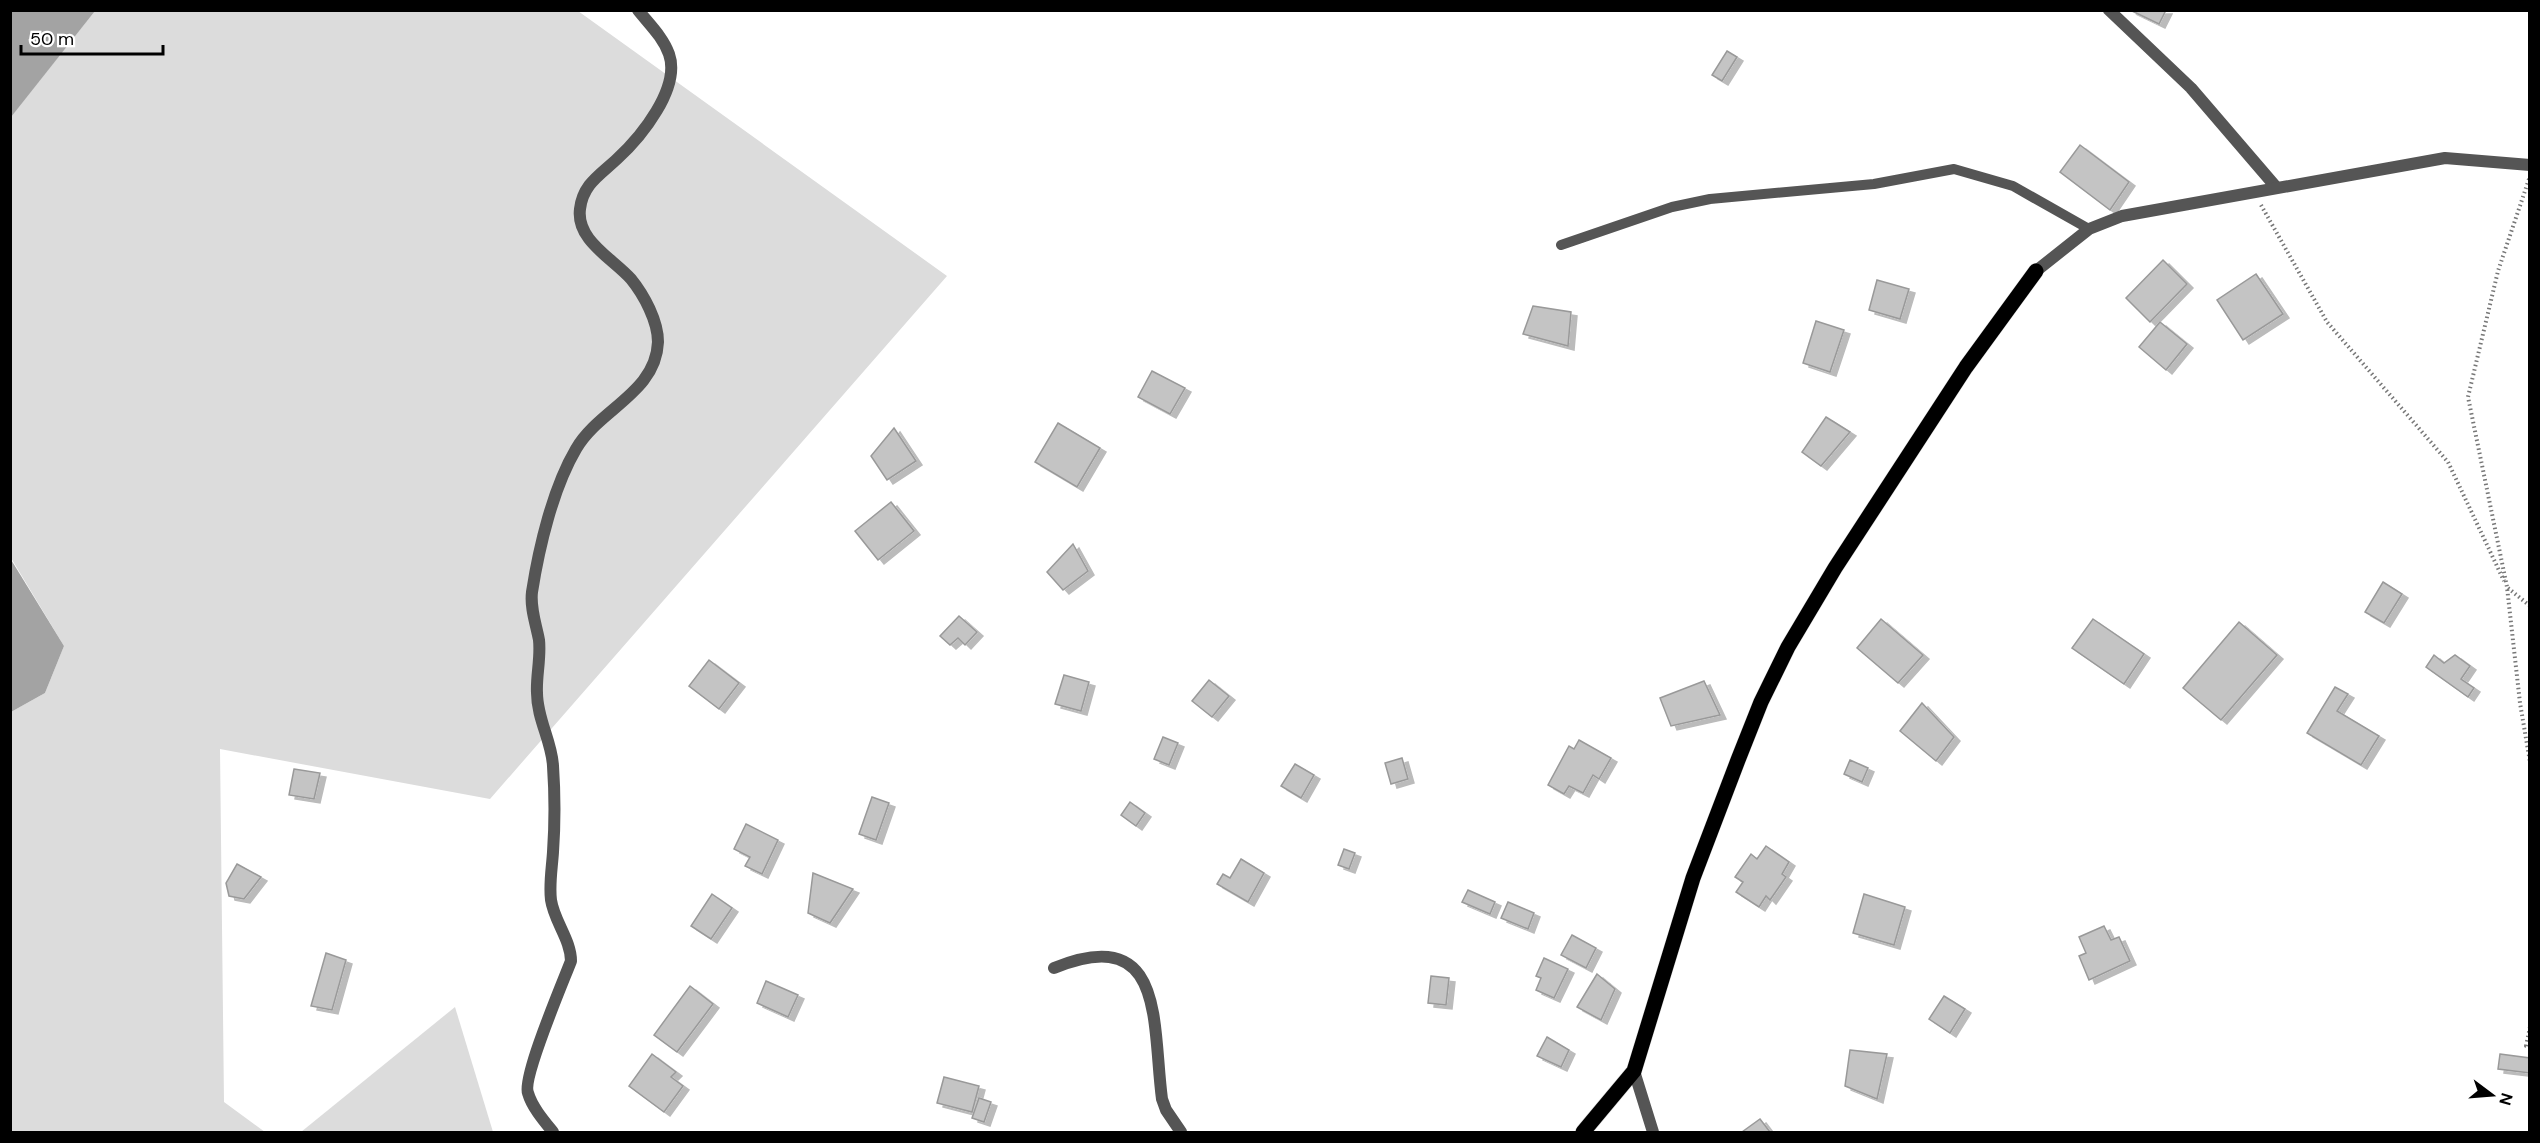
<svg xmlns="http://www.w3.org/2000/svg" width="2540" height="1143" font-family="'DM Sans',sans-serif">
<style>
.green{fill:#dcdcdc}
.water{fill:#a3a3a3}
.building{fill:#c4c4c4;stroke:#999;stroke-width:1.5;filter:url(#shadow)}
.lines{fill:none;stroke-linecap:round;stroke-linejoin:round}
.primary-casing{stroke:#dbdbdb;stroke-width:16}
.path{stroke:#777;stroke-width:4;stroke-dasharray:1.5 3;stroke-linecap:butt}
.lane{stroke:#555;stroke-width:10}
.street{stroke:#555;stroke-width:12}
.primary{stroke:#000;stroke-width:15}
</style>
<defs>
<filter id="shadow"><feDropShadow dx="6" dy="4" stdDeviation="0" flood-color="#0004"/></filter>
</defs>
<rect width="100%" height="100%" fill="#fff"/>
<g class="green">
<polygon points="95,11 578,11 947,276 490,799 220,749 224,1102 265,1132 11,1132 11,712 45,693 64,646 11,558 10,117"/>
<polygon points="455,1007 493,1132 301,1132"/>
</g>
<g class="water">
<polygon points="11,10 95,11 11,117 10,11"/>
<polygon points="10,558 64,646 45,693 11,712"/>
</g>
<g class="building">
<polygon points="2130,10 2166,10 2159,24"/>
<polygon points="1727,51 1737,57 1722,81 1712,75"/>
<polygon points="2080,145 2129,182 2110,210 2060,172"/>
<polygon points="2163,260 2187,284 2150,322 2126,298"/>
<polygon points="2256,274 2283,314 2243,340 2217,300"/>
<polygon points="1877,280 1909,289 1900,319 1869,310"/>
<polygon points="1533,306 1571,312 1568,346 1523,334"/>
<polygon points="1816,321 1844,330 1830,372 1803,363"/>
<polygon points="2160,322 2187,344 2166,370 2139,347"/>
<polygon points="1152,371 1185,388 1170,414 1138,397"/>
<polygon points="1826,417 1850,432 1821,466 1802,452"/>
<polygon points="1058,423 1100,448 1077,487 1035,462"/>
<polygon points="894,428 916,461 887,480 871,456"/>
<polygon points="891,502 914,531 878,560 855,531"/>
<polygon points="1073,544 1088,571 1063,590 1047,572"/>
<polygon points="2383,582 2402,594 2384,623 2365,612"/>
<polygon points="959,616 977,632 965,645 958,638 950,645 940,636"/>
<polygon points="1881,619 1923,655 1898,683 1857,648"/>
<polygon points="2093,619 2144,654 2124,684 2072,648"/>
<polygon points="2239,622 2277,655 2221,720 2183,688"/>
<polygon points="2434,655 2444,663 2455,655 2470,666 2461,679 2474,688 2468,697 2426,667"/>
<polygon points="709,660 739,683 719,709 689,686"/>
<polygon points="1064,675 1089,682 1081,711 1055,704"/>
<polygon points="1209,680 1229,696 1212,717 1192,701"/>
<polygon points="1704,681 1720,715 1671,726 1660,698"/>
<polygon points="2335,687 2348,694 2337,711 2379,736 2361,765 2307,733"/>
<polygon points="1922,703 1954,737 1936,761 1900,731"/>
<polygon points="1163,737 1178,743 1169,765 1154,759"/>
<polygon points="1579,740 1611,758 1599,779 1593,775 1583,793 1569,786 1564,794 1548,785 1569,746 1574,749"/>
<polygon points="1402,758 1408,779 1391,784 1385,763"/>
<polygon points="1850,760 1868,768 1862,782 1844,774"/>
<polygon points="1295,764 1314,775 1301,798 1281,786"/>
<polygon points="294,769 320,773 314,799 289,795"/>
<polygon points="872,797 889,803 876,840 859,834"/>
<polygon points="1130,802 1145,813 1136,826 1121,815"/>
<polygon points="746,824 778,840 762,874 745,866 750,857 734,849"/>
<polygon points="1766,846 1789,862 1782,874 1786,877 1770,900 1766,896 1759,907 1736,892 1743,882 1735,877 1751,854 1757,859"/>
<polygon points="1344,849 1355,853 1349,869 1338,865"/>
<polygon points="1241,859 1264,873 1248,902 1217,884 1223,874 1230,878"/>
<polygon points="237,864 261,877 244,899 229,896 226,883"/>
<polygon points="813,873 853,889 830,923 808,913"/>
<polygon points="1468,890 1495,902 1490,914 1462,902"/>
<polygon points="712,894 732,908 711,939 691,926"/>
<polygon points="1864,894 1905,907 1894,945 1853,933"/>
<polygon points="1508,902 1534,913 1528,929 1501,918"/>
<polygon points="2104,926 2111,940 2119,937 2130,961 2089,980 2079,956 2086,953 2079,937"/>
<polygon points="1572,935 1596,948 1586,968 1561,955"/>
<polygon points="326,953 346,960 332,1010 311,1006"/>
<polygon points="1544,958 1568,969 1554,998 1536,990 1541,978 1536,976"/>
<polygon points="1597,974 1615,989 1601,1020 1577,1007"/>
<polygon points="1431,976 1449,978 1446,1005 1428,1003"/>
<polygon points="766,981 798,995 788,1017 757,1003"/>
<polygon points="690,986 713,1004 677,1052 654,1035"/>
<polygon points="1944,996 1965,1009 1950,1033 1929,1019"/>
<polygon points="1547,1037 1569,1050 1561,1067 1537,1056"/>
<polygon points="1850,1050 1887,1054 1877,1099 1845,1086"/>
<polygon points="652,1054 676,1072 671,1077 683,1086 664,1112 629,1086"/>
<polygon points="2500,1054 2530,1058 2530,1073 2498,1069"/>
<polygon points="944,1077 979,1086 972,1112 937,1103"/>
<polygon points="979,1098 991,1102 984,1122 972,1118"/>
<polygon points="1760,1119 1770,1132 1742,1132"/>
</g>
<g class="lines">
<defs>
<polyline id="primary" points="1583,1132 1634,1071 1693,878 1738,760 1761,702 1788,647 1835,568 1966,367 2036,271"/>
</defs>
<use href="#primary" class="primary-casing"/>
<g class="path">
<polyline points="2529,179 2498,271 2468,397 2507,587 2520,703 2530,762"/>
<polyline points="2261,205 2327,322 2448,462 2504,581"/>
<polyline points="2508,588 2530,606"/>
<polyline points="2530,1027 2526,1046 2530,1047"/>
</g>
<polyline class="lane" points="1561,245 1672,207 1710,199 1874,184 1954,169 2013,186 2089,229"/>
<g class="street">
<polyline points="2109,10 2191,88 2276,187"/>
<polyline points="2036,271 2089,229 2122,216 2445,158 2530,165"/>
<path d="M1054,968C1166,922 1152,1024 1162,1099L1166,1110L1181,1132"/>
<polyline points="1634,1071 1653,1132"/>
<path d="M553,1132C544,1121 532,1107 528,1093C522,1078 563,982 571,961C571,940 554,921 551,900C549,884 552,868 553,852C555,823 555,795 553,766C552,742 537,719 537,693C536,676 541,658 539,640C536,624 530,608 532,592C539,547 553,488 576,449C599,409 656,393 658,342C658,321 644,295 631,279C612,258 576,240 580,209C583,184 600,175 617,159C641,137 681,88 669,54C663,37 649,24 638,10"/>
</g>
<use href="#primary" class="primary"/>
</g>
<rect width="2540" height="1143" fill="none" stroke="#000000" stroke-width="24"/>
<g transform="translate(2492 1095) rotate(106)" stroke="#ffffff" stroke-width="4.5" paint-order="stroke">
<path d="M0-4.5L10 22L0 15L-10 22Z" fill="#000000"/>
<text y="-9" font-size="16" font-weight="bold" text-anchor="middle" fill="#000000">N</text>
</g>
<path d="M21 45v9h142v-9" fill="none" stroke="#000000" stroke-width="3"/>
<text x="30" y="45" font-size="18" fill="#000000" stroke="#ffffff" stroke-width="4.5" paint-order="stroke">50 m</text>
</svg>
